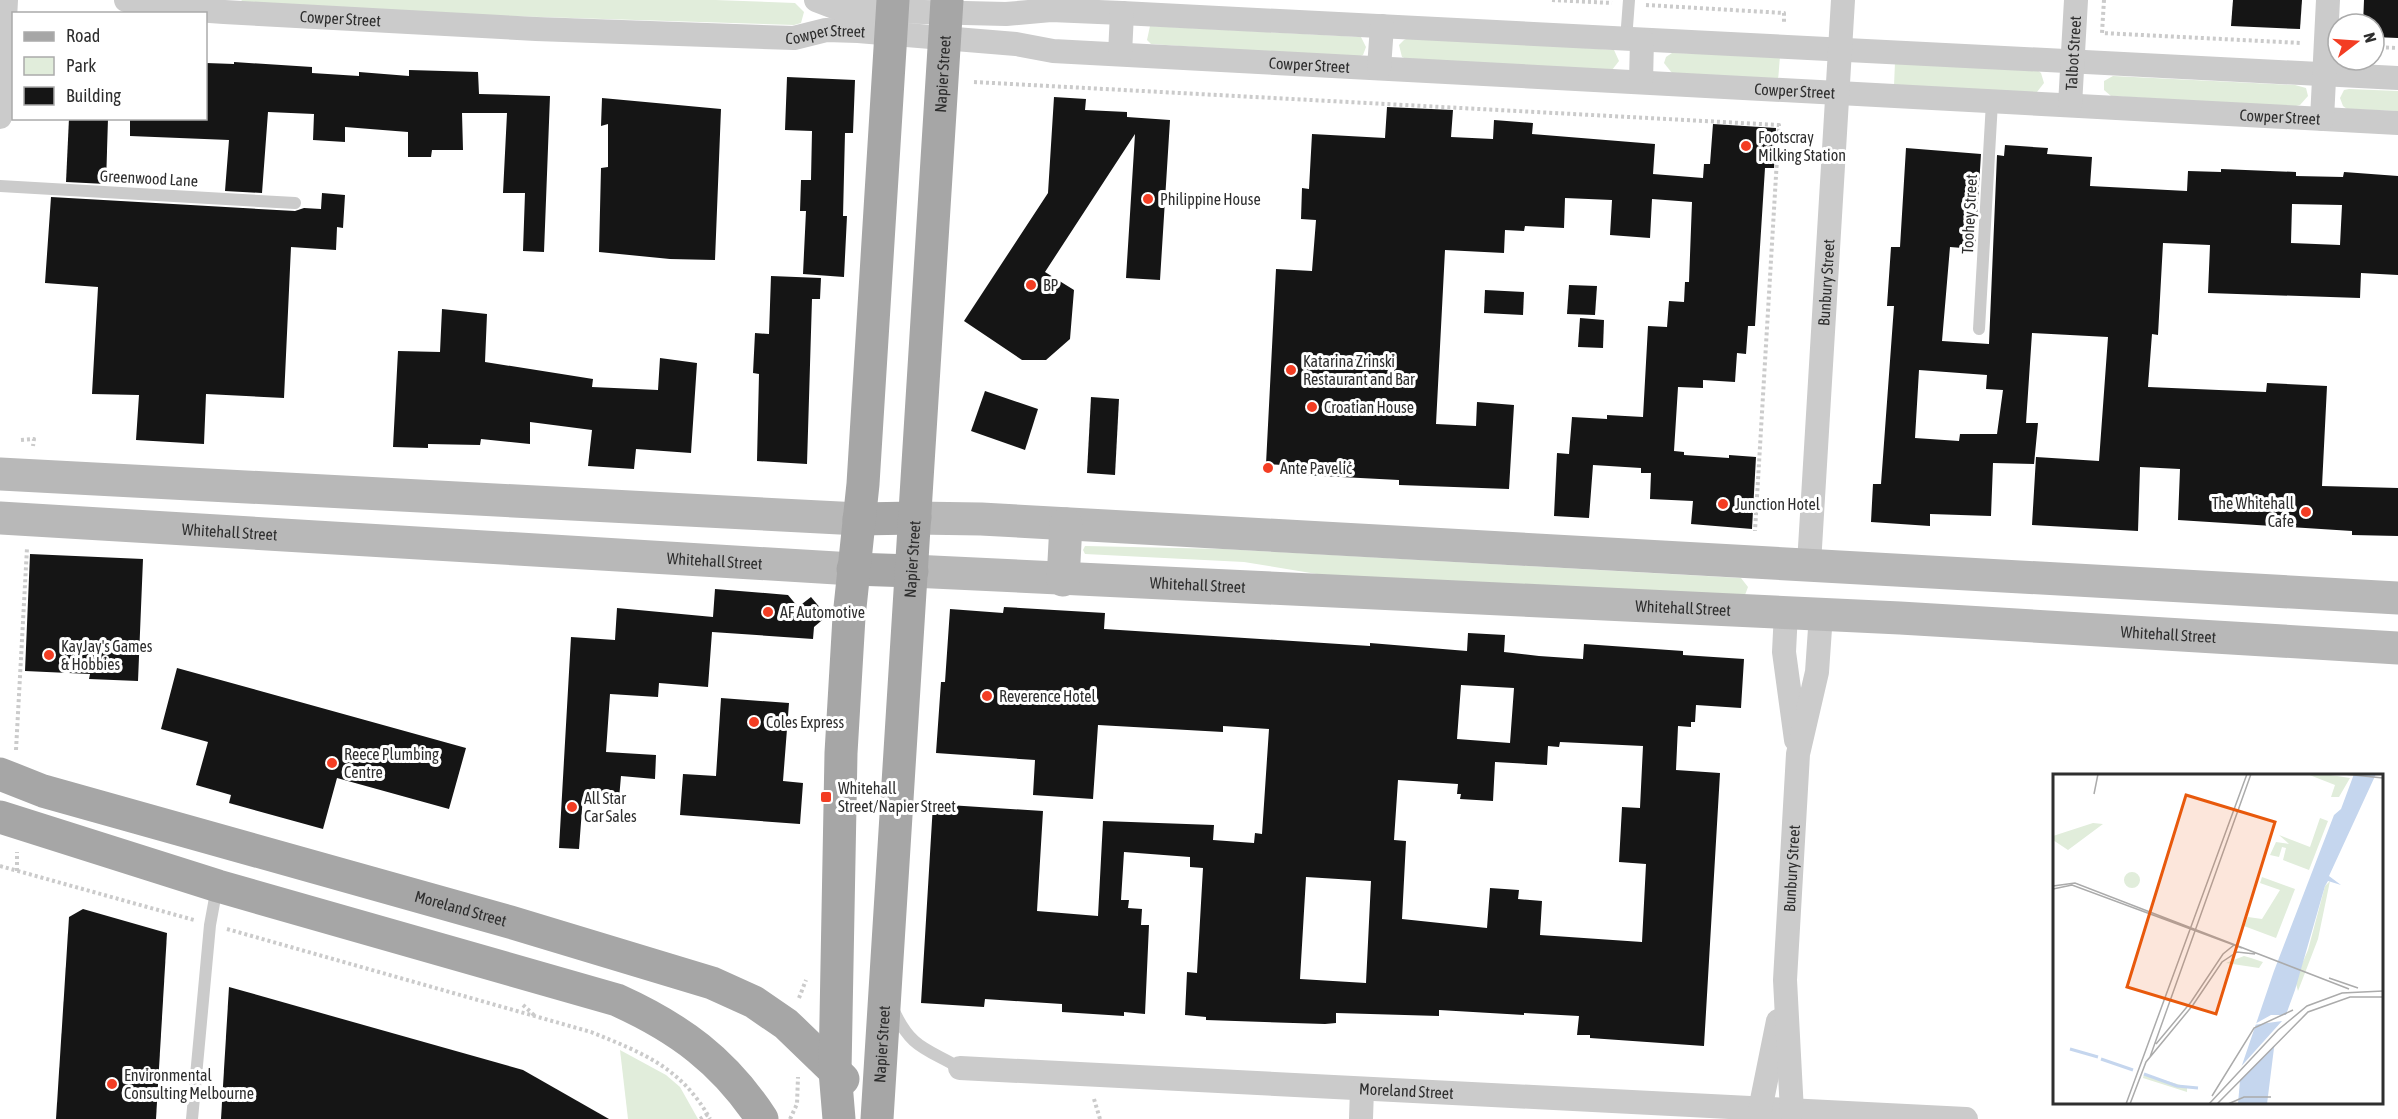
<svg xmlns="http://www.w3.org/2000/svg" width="2398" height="1119" font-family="'Asap Condensed',sans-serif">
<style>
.green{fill:#e1eddb}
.building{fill:#151515;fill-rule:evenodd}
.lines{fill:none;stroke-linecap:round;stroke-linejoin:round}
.path{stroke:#cbcbcb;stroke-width:4;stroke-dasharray:3 3;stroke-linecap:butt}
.service{stroke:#cbcbcb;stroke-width:12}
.minor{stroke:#cbcbcb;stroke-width:24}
.secondary{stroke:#b8b8b8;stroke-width:33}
.primary{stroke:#a6a6a6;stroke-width:33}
.poi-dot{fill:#f33d23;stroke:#fff;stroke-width:2}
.labels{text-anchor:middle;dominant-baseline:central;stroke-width:6;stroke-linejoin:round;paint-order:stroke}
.street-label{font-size:16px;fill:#2e2e2e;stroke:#fff}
.poi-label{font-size:16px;fill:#2e2e2e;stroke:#fff;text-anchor:start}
.inset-river{fill:none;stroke:#c5d6ee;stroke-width:3}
.inset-road{fill:none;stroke:#ababab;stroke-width:1.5}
.view{fill:#e8590c;fill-opacity:0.15;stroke:#e8590c;stroke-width:3}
.inset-edge{fill:none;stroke:#2e2e2e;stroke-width:3}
</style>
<rect width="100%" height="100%" fill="#fff"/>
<g class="green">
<polygon points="241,0 715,0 795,3 804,12 801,23 794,25 251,8"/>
<polygon points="1150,26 1361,37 1366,47 1363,55 1355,58 1151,44 1147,40"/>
<polygon points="1413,36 1614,50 1619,61 1612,70 1409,60 1402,57 1399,45 1404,40"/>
<polygon points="1672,53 1780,56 1778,81 1672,73 1664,63 1666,57"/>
<polygon points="1895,62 2037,70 2041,73 2044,83 2037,92 2031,92 1894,86"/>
<polygon points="2113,76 2295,85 2306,88 2308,96 2300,105 2292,107 2111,96 2104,90 2104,81"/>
<polygon points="2349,89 2398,91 2398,111 2347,109 2343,106 2340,98 2344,90"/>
<polygon points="1085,546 1224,549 1741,578 1748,587 1745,595 1323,575 1244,562 1085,554 1083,550"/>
<polygon points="620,1050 666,1075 680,1087 698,1119 628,1119"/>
</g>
<g class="building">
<polygon points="2233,0 2302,0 2300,29 2231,26"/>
<polygon points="2364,0 2398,0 2398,38 2374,37 2374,24 2363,24"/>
<polygon points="234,62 312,67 312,73 359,76 359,72 409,76 409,70 478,72 479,94 550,96 544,252 523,251 525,193 503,193 507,113 462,113 463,150 432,150 431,157 408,157 408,132 345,127 345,142 313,140 314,114 268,112 262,193 225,191 229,140 130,136 130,118 206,118 206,63 234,64"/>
<polygon points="787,77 855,80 853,133 845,133 843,216 847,216 844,277 803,274 806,211 800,211 801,180 811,180 812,131 785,130"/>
<polygon points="1054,97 1086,99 1085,110 1127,112 1127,117 1170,120 1160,280 1126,278 1135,134 1045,272 1074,290 1070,339 1046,360 1022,360 964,321 1048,193"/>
<polygon points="602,98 721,109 715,260 670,259 599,252 601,168 608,167 608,124 601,126"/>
<polygon points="1387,107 1453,110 1451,137 1493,139 1494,120 1533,123 1532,134 1655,144 1653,174 1703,178 1704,164 1710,164 1713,124 1776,128 1774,168 1765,168 1755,326 1748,326 1746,354 1737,353 1735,382 1703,380 1703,388 1678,387 1674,451 1684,452 1684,455 1729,458 1729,455 1756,457 1752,529 1691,524 1693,501 1650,499 1651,473 1641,473 1641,468 1593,465 1589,518 1554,516 1557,453 1569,454 1572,417 1607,419 1607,415 1643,417 1648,326 1667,327 1669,301 1684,302 1685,282 1689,282 1692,202 1652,199 1650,238 1610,235 1612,200 1565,198 1564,228 1525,226 1524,231 1505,230 1504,253 1445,250 1436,424 1476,426 1477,402 1514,405 1509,489 1399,485 1399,480 1283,474 1283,465 1266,464 1276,269 1312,271 1316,220 1301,219 1302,188 1309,189 1312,134 1385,138"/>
<polygon points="69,118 108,118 106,184 66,182"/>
<path d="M2005,145L2048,148L2047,154L2092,157L2090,186L2187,191L2188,171L2221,172V169L2296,172V176L2343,177L2344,172L2398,176V275L2361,273L2360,298L2208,293L2210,245L2163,243L2158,335L2152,334L2148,387L2266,392L2267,383L2327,386L2322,486L2398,488V536L2352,535V531L2178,520L2180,469L2140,467L2138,531L2032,525L2036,457L2099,461L2108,337L2032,333L2026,423H2038L2034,464L1993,463L1991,516L1930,514V526L1871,522L1873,484H1881L1894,306H1887L1891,247H1900L1906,148L1981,154L1975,249L1950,247L1942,341L1989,344L1997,155L2004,156ZM2292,204L2342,205L2340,245L2291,243ZM1919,370L1987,375L1986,389L2003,390L1997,434H1960L1959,441L1915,438Z"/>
<polygon points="322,193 345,195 343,228 337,227 336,250 291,247 284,398 206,394 204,444 136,440 139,395 92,394 98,287 45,283 51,197 295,211 304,208 321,209"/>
<polygon points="771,276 821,278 820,299 812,299 807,464 757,461 759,374 753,373 755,333 769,334"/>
<polygon points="1569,285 1597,286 1595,315 1567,314"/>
<polygon points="1485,290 1524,292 1523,315 1484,313"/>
<polygon points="442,309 487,314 485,362 593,379 592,387 658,390 660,358 697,363 691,453 636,449 634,469 588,466 592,430 530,422 530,444 481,439 480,445 428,444 428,448 393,447 398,351 440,352"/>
<polygon points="1580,318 1604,320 1603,348 1578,347"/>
<polygon points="985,391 1038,409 1025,450 971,431"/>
<polygon points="1091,397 1119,399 1115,475 1087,473"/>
<polygon points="30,554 143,559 138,681 89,679 90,674 25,671"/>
<polygon points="715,589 788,595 798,607 811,597 827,616 814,627 813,639 712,632 708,687 659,683 658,697 610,694 606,752 656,755 655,779 621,776 619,799 583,796 579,849 559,848 571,637 615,640 617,608 713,617"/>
<path d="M1004,607L1105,613L1104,629L1370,646V643L1467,651L1468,633L1505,635L1504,652L1539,656L1583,659L1584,644L1683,651V655L1744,659L1741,708L1696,705L1695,722H1691V727L1678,726L1676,770L1720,773L1704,1046L1590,1038V1035H1577L1579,1016L1524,1013V1015L1439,1010V1016L1336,1013V1023L1325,1024L1206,1020V1017L1185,1015L1187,972L1197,973L1203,868L1190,867V857L1124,852L1121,900H1129L1128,908L1142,909L1141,925H1149L1145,1014L1124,1012V1016L1062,1012V1004L985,999L984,1007L921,1003L933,804L1043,811L1037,911L1098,916L1103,821L1214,825L1213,840L1254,843L1255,833L1262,834L1269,729L1223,726V732L1098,725L1093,799L1033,795L1035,760L936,753L941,682H945L950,609L1003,613ZM1461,685L1514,688L1510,743L1457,739ZM1560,742L1643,746L1640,808L1622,807L1619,862L1646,864L1642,942L1540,935L1542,901L1518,899L1519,890L1490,888L1487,928L1402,919L1406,841L1394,840L1398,780L1458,784L1457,794H1461L1460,799L1493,801L1495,762L1547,765L1548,746L1559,747ZM1306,877L1371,881L1366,983L1300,979Z"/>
<polygon points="177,668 466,748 449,809 337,778 323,829 229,803 231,795 196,785 208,742 161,729"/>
<polygon points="721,698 789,703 783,781 803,783 800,824 680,815 683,774 716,776"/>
<polygon points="83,909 167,933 156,1119 56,1119 69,917"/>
<polygon points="229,987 523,1070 609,1119 221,1119"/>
</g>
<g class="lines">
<g class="path">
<polyline points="1552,0 1612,3"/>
<polyline points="2104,0 2102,33 2302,43"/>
<polyline points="1646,5 1784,13 1784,23"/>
<polyline points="2374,47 2398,48"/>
<polyline points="974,82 1779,125 1755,531"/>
<polyline points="21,440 34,439 33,446"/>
<polyline points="16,750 27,548"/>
<polyline points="0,866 194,920"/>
<polyline points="17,871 17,852"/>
<path d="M227,929L591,1032C643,1053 682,1068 710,1119"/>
<polyline points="799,998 806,980"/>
<polyline points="523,1005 535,1016"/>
<polyline points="1094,1099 1100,1119"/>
<polyline points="700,1119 708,1114"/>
<polyline points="790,1119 797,1104 798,1077"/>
</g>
<g class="service">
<polyline points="1626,40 1629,0"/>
<polyline points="0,186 295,203"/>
<polyline points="1979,329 1992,102"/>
<path d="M893,1009C911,1049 926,1048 960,1068"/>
<polyline points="192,1119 210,925 217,887"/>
</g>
<g class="minor">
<path id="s1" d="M126,0L140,6L224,12L536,29L794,38L826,30L858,31L1016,44L1053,51L2398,123"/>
<polyline points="816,0 842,10 1006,14 1051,10 1122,13 2398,78"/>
<polyline points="1120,54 1122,13"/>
<polyline points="1379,68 1382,26"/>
<polyline points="1641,81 1642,40"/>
<path id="s2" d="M2070,105L2076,0"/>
<polyline points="0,117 6,0"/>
<polyline points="2322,119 2328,0"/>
<path id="s3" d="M1809,564L1843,0"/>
<polyline points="1786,612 1784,652 1796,740"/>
<path id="s4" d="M960,1068L1966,1119"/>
<polyline points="1760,1110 1778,1021"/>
<path id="s5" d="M1792,1112L1785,980L1798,754L1817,672L1821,614"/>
<polyline points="1361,1119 1362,1089"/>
</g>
<g class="secondary">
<polyline points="0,474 859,519"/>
<path id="s6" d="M0,518L853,569"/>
<polyline points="915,518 981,519 2398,598"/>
<path id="s7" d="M912,571L1900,618L2398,648"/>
<polyline points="1063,580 1066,524"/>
</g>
<g class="primary">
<polyline points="859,519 915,518"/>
<polyline points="853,569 912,571"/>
<path id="s8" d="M0,774L43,791L510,922L712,983L754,1002L786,1024L843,1079"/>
<path d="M0,817L218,886L617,1000C679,1028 724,1061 762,1119"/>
<polyline points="839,1119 835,1071 841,753 849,617 863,484 893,0"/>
<path id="s9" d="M877,1119L947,0"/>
</g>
</g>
<g class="poi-dot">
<circle cx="1746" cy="146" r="6"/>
<circle cx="1148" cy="199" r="6"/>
<circle cx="1031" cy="285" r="6"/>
<circle cx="1291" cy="370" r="6"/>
<circle cx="1312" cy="407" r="6"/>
<circle cx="1268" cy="468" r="6"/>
<circle cx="1723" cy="504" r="6"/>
<circle cx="2306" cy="512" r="6"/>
<circle cx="768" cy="612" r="6"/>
<circle cx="49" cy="655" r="6"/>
<circle cx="987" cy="696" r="6"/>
<circle cx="754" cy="722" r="6"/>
<circle cx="332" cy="763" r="6"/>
<rect x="820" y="791" width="12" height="12" rx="3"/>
<circle cx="572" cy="807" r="6"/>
<circle cx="112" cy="1084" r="6"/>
</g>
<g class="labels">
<g class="street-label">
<text stroke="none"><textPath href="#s1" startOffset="216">Cowper Street</textPath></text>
<text stroke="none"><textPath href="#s1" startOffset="702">Cowper Street</textPath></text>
<text stroke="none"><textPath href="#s2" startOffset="52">Talbot Street</textPath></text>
<text stroke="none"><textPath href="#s1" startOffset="1188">Cowper Street</textPath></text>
<text stroke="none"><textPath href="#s9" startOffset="1047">Napier Street</textPath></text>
<text stroke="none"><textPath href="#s1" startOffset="1674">Cowper Street</textPath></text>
<text stroke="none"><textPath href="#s1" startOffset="2160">Cowper Street</textPath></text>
<text transform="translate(149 178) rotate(3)">Greenwood Lane</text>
<text transform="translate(1969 214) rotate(-87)">Toohey Street</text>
<text stroke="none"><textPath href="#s3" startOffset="282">Bunbury Street</textPath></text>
<text stroke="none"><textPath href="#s6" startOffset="230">Whitehall Street</textPath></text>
<text stroke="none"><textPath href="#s6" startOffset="716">Whitehall Street</textPath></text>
<text stroke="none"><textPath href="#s9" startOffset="561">Napier Street</textPath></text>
<text stroke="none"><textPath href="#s7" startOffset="286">Whitehall Street</textPath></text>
<text stroke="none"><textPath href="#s7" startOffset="772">Whitehall Street</textPath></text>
<text stroke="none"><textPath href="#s7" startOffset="1258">Whitehall Street</textPath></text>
<text stroke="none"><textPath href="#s5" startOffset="244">Bunbury Street</textPath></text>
<text stroke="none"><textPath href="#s8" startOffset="480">Moreland Street</textPath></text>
<text stroke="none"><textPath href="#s9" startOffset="75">Napier Street</textPath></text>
<text stroke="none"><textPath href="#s4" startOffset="447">Moreland Street</textPath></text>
</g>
<g class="poi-label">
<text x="1758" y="137">Footscray<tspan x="1758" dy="18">Milking Station</tspan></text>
<text x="1160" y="199">Philippine House</text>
<text x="1043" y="285">BP</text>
<text x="1303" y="361">Katarina Zrinski<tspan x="1303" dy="18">Restaurant and Bar</tspan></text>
<text x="1324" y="407">Croatian House</text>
<text x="1280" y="468">Ante Pavelić</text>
<text x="2294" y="503" text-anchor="end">The Whitehall<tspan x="2294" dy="18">Cafe</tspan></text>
<text x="1735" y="504">Junction Hotel</text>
<text x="780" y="612">AF Automotive</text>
<text x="61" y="646">KayJay's Games<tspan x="61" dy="18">&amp; Hobbies</tspan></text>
<text x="999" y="696">Reverence Hotel</text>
<text x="766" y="722">Coles Express</text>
<text x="344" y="754">Reece Plumbing<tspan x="344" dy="18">Centre</tspan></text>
<text x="838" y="788">Whitehall<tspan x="838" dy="18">Street/Napier Street</tspan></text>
<text x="584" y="798">All Star<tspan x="584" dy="18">Car Sales</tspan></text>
<text x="124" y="1075">Environmental<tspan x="124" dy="18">Consulting Melbourne</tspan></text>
</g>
</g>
<g transform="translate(2053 774)">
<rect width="330" height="330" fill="#fff"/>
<path d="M254,0H271L297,4L286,23H278L282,11ZM267,44L275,47L256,96L230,86L233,74L229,73L226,83L217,81L223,68L236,70L226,61L257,73ZM40,49L50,50L15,76L0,66V62ZM71 106a8 8 0 1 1 16 0a8 8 0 1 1-16 0ZM209,103L242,115L223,164L191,152L195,143L209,145L227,116L207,109ZM277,107L265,165L245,217L242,206L255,176L272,112ZM191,182L198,184L210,188L206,194L173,189ZM91,300L134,313V318L90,304Z" fill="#e1eddb"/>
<path d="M301,0H323L276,102L288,111L275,107L272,112L242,216L221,274L214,330H185L188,294L221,197L281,41L288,35Z" fill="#c5d6ee"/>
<path d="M218,241H237L227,266L183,310L184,297L229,247L200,251Z" fill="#fff"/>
<path class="inset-river" d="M17,275L45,283M48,285L80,296M91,300L124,312L145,314"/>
<path class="inset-road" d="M291,0L330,4M41,20L45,0M0,112L22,109L296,215M0,115L19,111L189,174M276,204L305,214M103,270L138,228L170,180L181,171M97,283L198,0M159,322L201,254L240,236M73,330L194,0M77,330L93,288L140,231L169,188L184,178L202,180M156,330L225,256L254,232L289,219L330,217M164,330L255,238L297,223H330M175,330L191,323H218"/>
<path class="view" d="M133,21L222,48L163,240L74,213Z"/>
<rect width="330" height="330" class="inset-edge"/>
</g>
<rect x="12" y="12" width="195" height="108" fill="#ffffff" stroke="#ababab" stroke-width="1.5"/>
<rect x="24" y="32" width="30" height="9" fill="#a6a6a6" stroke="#ababab" stroke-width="1.5"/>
<text x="66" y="42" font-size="18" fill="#2e2e2e">Road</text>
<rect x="24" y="57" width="30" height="18" fill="#e1eddb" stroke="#ababab" stroke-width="1.5"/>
<text x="66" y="72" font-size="18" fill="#2e2e2e">Park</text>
<rect x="24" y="87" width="30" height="18" fill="#151515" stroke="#ababab" stroke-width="1.5"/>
<text x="66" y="102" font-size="18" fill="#2e2e2e">Building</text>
<g transform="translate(2356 42) rotate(73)"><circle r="28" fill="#ffffff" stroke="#ababab" stroke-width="1.5"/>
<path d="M0-4.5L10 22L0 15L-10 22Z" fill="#f33d23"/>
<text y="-9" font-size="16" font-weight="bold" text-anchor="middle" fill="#2e2e2e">N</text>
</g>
</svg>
